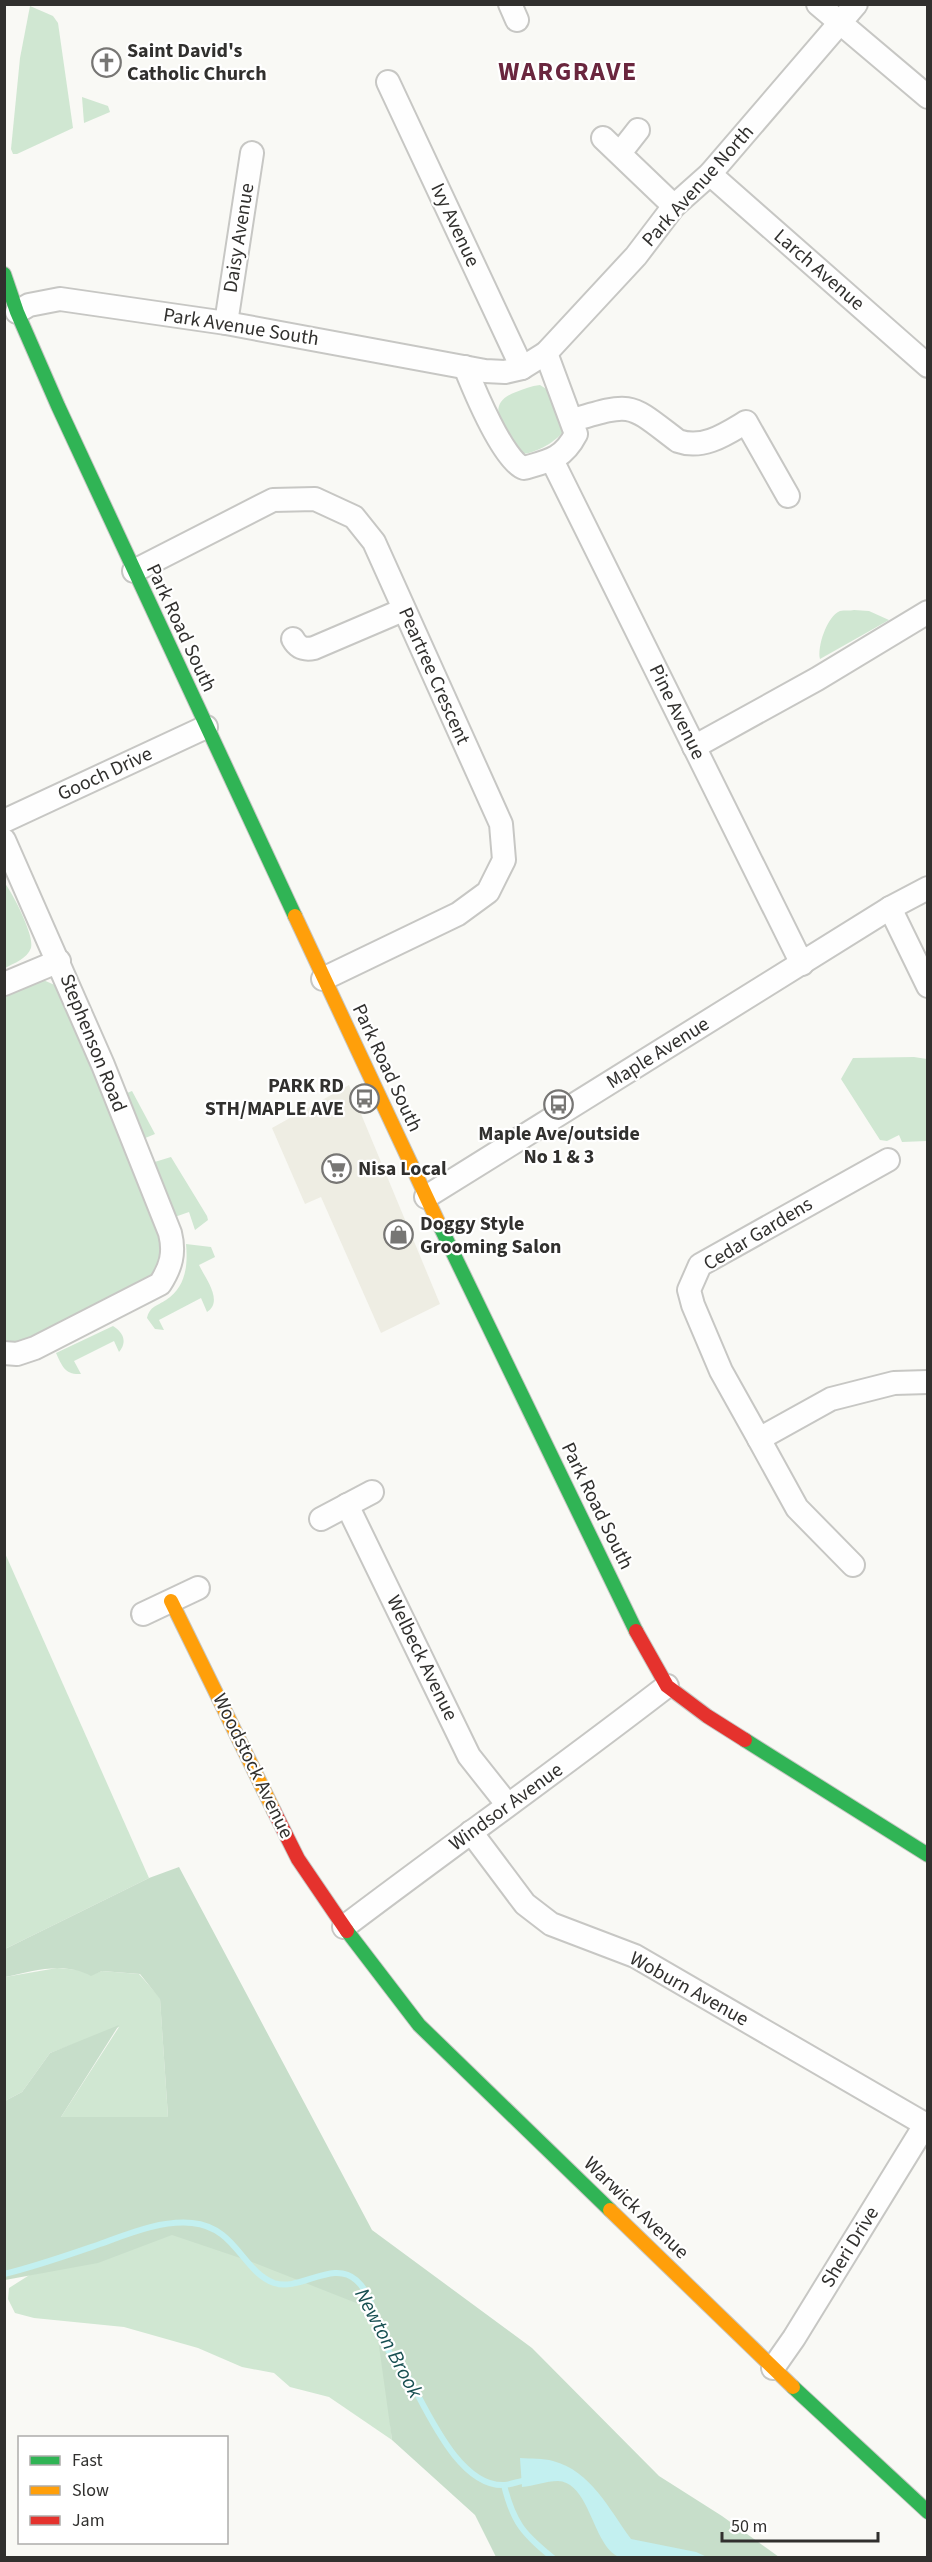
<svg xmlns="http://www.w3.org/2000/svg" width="932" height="2562" font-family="'Source Sans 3',sans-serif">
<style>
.built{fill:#eeede3}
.green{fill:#d0e7d2}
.forest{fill:#c7deca}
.water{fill:#c3f0f0}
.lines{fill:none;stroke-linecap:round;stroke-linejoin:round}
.stream{stroke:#c3f0f0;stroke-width:6}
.street-casing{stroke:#c7c7c4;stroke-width:26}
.fast-casing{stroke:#c7c7c4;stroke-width:16}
.slow-casing{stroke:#c7c7c4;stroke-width:16}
.jam-casing{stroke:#c7c7c4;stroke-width:16}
.street{stroke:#fefefe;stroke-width:22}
.fast{stroke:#30b455;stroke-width:14}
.slow{stroke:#ff9f0a;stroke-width:14}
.jam{stroke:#e5322d;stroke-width:14}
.labels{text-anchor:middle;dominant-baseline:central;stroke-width:4.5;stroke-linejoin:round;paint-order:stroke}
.poi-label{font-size:20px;font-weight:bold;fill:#31302e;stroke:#fff;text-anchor:start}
.street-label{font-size:20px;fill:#31302e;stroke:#fff}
.water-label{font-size:21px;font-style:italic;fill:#174f51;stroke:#fff}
.district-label{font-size:26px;font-weight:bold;letter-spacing:1.5px;fill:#6a263e;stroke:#fff}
</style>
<rect width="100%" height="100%" fill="#f9f9f5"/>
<polygon class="built" points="349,1085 440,1304 381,1333 321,1197 305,1204 272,1128"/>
<g class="green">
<polygon points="30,6 53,16 58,23 73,128 17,154 13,154 11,149 20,58"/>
<polygon points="82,97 108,106 110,112 84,123"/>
<path d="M540,385L548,390L565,429C558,441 535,454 521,454C508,433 480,405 516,392C524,389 531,386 540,385Z"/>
<path d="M854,610L869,611L889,620L820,659C817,647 827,616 840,611C844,610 850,611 854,610Z"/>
<path d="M4,882C12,892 35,936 31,948C27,959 14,963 5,968Z"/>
<polygon points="41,979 57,986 108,1105 164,1250 160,1272 21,1344 4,1343 4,992"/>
<polygon points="914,1057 927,1059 927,1141 902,1142 899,1135 887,1141 880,1140 841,1079 853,1058"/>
<polygon points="132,1091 155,1134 138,1141 122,1095"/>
<polygon points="171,1157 207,1216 208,1220 195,1230 189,1212 169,1219 148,1164"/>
<path d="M186,1244L211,1247L215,1257L199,1265C205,1278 224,1301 207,1312L201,1298L159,1320L164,1330L155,1329L147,1318C150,1306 157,1306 166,1300C186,1287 188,1265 186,1244Z"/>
<path d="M113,1326C123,1332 128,1342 119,1352L114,1341L74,1361L81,1374C65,1375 62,1366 56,1353Z"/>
<polygon points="4,1551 149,1878 5,1949 4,1949"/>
<polygon points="57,1968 80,1970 91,1975 102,1971 139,1974 160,1998 168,2117 61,2117 119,2027 50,2053 22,2092 5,2101 5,1977"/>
<polygon points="165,2218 374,2270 392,2440 329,2397 290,2387 274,2373 242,2367 198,2348 124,2327 34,2318 15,2313 8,2299 9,2288 83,2241"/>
</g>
<path class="forest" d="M179,1867L372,2230L532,2348L659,2476L722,2516L779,2557H496L475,2515L392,2440L374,2310L252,2262L172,2235L98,2263L5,2280V2101L22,2092L50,2053L119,2025L61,2117H168L160,1999L140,1974L102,1971L91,1976C65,1961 32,1971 5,1977V1949L149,1878Z"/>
<path class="water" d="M520,2458C531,2459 543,2458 553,2461C591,2471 609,2509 631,2539L696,2552L707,2557C691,2558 630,2561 619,2557C593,2547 590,2482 558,2481C546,2481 533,2486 522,2487Z"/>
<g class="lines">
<g class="stream">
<path d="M4,2274C37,2266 68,2255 100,2244C128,2234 161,2220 192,2223C236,2227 242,2271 274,2283C300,2292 333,2259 356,2280C375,2297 373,2318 381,2338C386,2351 399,2363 407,2375C426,2407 458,2488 505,2485C512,2484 520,2481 527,2480"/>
<path d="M504,2485C513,2522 523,2534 553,2558"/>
</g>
<defs>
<g id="street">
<polyline points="510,4 517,20"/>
<polyline points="818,4 928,97"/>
<polyline points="388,82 522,368"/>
<polyline points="603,138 674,206"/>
<polyline points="620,153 638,130"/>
<polyline points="710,174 928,366"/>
<polyline points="17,312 29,305 60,299 226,323 485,371 505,372 522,368 546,353 636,256 674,206 710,174 856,4"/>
<polyline points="226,323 252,153"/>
<path d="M465,367C473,387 504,463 524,468C549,461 563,459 576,434L546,353"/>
<path d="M573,420C634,402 628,403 678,441C703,450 726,434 746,422L788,496"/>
<polyline points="552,460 802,964"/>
<polyline points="134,571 273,500 315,499 354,517 374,542 501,824 504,860 488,892 458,914 323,979"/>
<path d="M293,639C298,648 304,650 314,648L403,610"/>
<polyline points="694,747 817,679 928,612"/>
<polyline points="4,821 206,727"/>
<path d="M4,840L103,1065L170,1233C175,1253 171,1267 160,1284L35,1348L17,1354L4,1353"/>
<polyline points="890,908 928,986"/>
<polyline points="4,984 59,961"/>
<polyline points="426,1197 890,908 928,888"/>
<polyline points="759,1439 721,1371 693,1305 689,1290 700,1265 888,1160"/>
<polyline points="347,1505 469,1756 507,1804"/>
<polyline points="321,1519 372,1492"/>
<polyline points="853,1565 797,1508 759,1439 831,1399 894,1383 928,1382"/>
<polyline points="143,1614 198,1588"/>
<polyline points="471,1832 525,1904 551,1924 635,1956 928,2126"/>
<path d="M344,1927C451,1846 561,1768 667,1686"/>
<polyline points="773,2368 794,2338 925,2125"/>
</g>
<g id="fast">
<polyline points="4,274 17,312 58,406 295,916"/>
<polyline points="439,1224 636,1631"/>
<polyline points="745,1740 928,1855"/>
<polyline points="347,1931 419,2025 610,2210"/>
<polyline points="793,2387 928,2512"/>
</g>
<g id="slow">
<polyline points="295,916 439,1224"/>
<polyline points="171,1601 274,1811"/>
<polyline points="610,2210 793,2387"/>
</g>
<g id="jam">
<polyline points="636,1631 667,1686 707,1716 745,1740"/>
<polyline points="274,1811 298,1859 347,1931"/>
</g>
</defs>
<use href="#street" class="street-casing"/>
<use href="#fast" class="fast-casing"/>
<use href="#slow" class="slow-casing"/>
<use href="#jam" class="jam-casing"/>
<use href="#street" class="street"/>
<use href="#fast" class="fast"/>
<use href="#slow" class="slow"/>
<use href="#jam" class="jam"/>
</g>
<defs>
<symbol id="church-ring" viewBox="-11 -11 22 22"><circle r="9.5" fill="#fff" stroke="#777674" stroke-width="1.5"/><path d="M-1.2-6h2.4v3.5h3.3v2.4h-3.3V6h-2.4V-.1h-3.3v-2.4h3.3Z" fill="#777674"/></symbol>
<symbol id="bus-ring" viewBox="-11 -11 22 22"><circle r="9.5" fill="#fff" stroke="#777674" stroke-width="1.5"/><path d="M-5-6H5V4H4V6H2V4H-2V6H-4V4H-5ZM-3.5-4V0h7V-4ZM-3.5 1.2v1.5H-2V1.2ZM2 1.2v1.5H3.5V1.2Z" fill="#777674"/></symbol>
<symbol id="supermarket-ring" viewBox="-11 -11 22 22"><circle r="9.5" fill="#fff" stroke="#777674" stroke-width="1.5"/><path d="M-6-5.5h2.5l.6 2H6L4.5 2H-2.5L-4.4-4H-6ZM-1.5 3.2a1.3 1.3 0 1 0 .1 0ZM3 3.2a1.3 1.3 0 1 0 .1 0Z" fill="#777674"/></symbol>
<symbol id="shop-ring" viewBox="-11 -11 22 22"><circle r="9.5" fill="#fff" stroke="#777674" stroke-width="1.5"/><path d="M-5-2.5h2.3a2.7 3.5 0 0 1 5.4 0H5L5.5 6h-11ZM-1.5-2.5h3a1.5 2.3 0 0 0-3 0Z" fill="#777674"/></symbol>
</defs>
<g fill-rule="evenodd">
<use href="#church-ring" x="90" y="46" width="33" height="33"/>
<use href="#bus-ring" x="348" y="1082" width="33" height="33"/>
<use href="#bus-ring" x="542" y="1088" width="33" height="33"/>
<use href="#supermarket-ring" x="320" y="1152" width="33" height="33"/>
<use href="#shop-ring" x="382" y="1218" width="33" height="33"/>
</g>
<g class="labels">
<g class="poi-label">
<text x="127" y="51">Saint David's<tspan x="127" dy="23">Catholic Church</tspan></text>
<text x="344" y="1086" text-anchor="end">PARK RD<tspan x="344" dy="23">STH/MAPLE AVE</tspan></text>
<text x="559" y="1134" text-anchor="middle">Maple Ave/outside<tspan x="559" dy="23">No 1 &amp; 3</tspan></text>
<text x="358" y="1169">Nisa Local</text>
<text x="420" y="1224">Doggy Style<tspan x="420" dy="23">Grooming Salon</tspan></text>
</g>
<g class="street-label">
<text transform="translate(698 186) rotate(-48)">Park Avenue North</text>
<text transform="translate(455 225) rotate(65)">Ivy Avenue</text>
<text transform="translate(239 238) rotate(-81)">Daisy Avenue</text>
<text transform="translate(819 270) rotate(41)">Larch Avenue</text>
<text transform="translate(241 327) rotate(9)">Park Avenue South</text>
<text transform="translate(181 628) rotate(65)">Park Road South</text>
<text transform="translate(434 676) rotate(66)">Peartree Crescent</text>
<text transform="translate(677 712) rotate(64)">Pine Avenue</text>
<text transform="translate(105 774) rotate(-25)">Gooch Drive</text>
<text transform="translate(93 1043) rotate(68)">Stephenson Road</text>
<text transform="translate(658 1053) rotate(-32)">Maple Avenue</text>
<text transform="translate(387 1068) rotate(65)">Park Road South</text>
<text transform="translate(758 1234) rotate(-31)">Cedar Gardens</text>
<text transform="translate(597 1506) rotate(64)">Park Road South</text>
<text transform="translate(422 1658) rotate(64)">Welbeck Avenue</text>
<text transform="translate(253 1766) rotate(64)">Woodstock Avenue</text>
<text transform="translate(506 1807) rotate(-36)">Windsor Avenue</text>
<text transform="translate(689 1989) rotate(29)">Woburn Avenue</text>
<text transform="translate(636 2208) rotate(44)">Warwick Avenue</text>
<text transform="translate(850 2247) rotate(-58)">Sheri Drive</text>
</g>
<g class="water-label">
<text transform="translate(389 2343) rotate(62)">Newton Brook</text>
</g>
<g class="district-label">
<text x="568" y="71">WARGRAVE</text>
</g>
</g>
<rect width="932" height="2562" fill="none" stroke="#31302e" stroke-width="12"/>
<rect x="18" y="2436" width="210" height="108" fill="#ffffff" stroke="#adacab" stroke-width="1.5"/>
<rect x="30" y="2456" width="30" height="9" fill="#30b455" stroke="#adacab" stroke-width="1.5"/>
<text x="72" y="2466" font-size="18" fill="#31302e">Fast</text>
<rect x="30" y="2486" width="30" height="9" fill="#ff9f0a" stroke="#adacab" stroke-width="1.5"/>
<text x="72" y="2496" font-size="18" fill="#31302e">Slow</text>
<rect x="30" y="2516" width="30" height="9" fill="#e5322d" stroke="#adacab" stroke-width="1.5"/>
<text x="72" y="2526" font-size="18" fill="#31302e">Jam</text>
<path d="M722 2532v9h156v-9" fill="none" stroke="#31302e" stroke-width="3"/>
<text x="731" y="2532" font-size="18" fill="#31302e" stroke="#ffffff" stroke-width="4.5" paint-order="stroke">50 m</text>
</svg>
